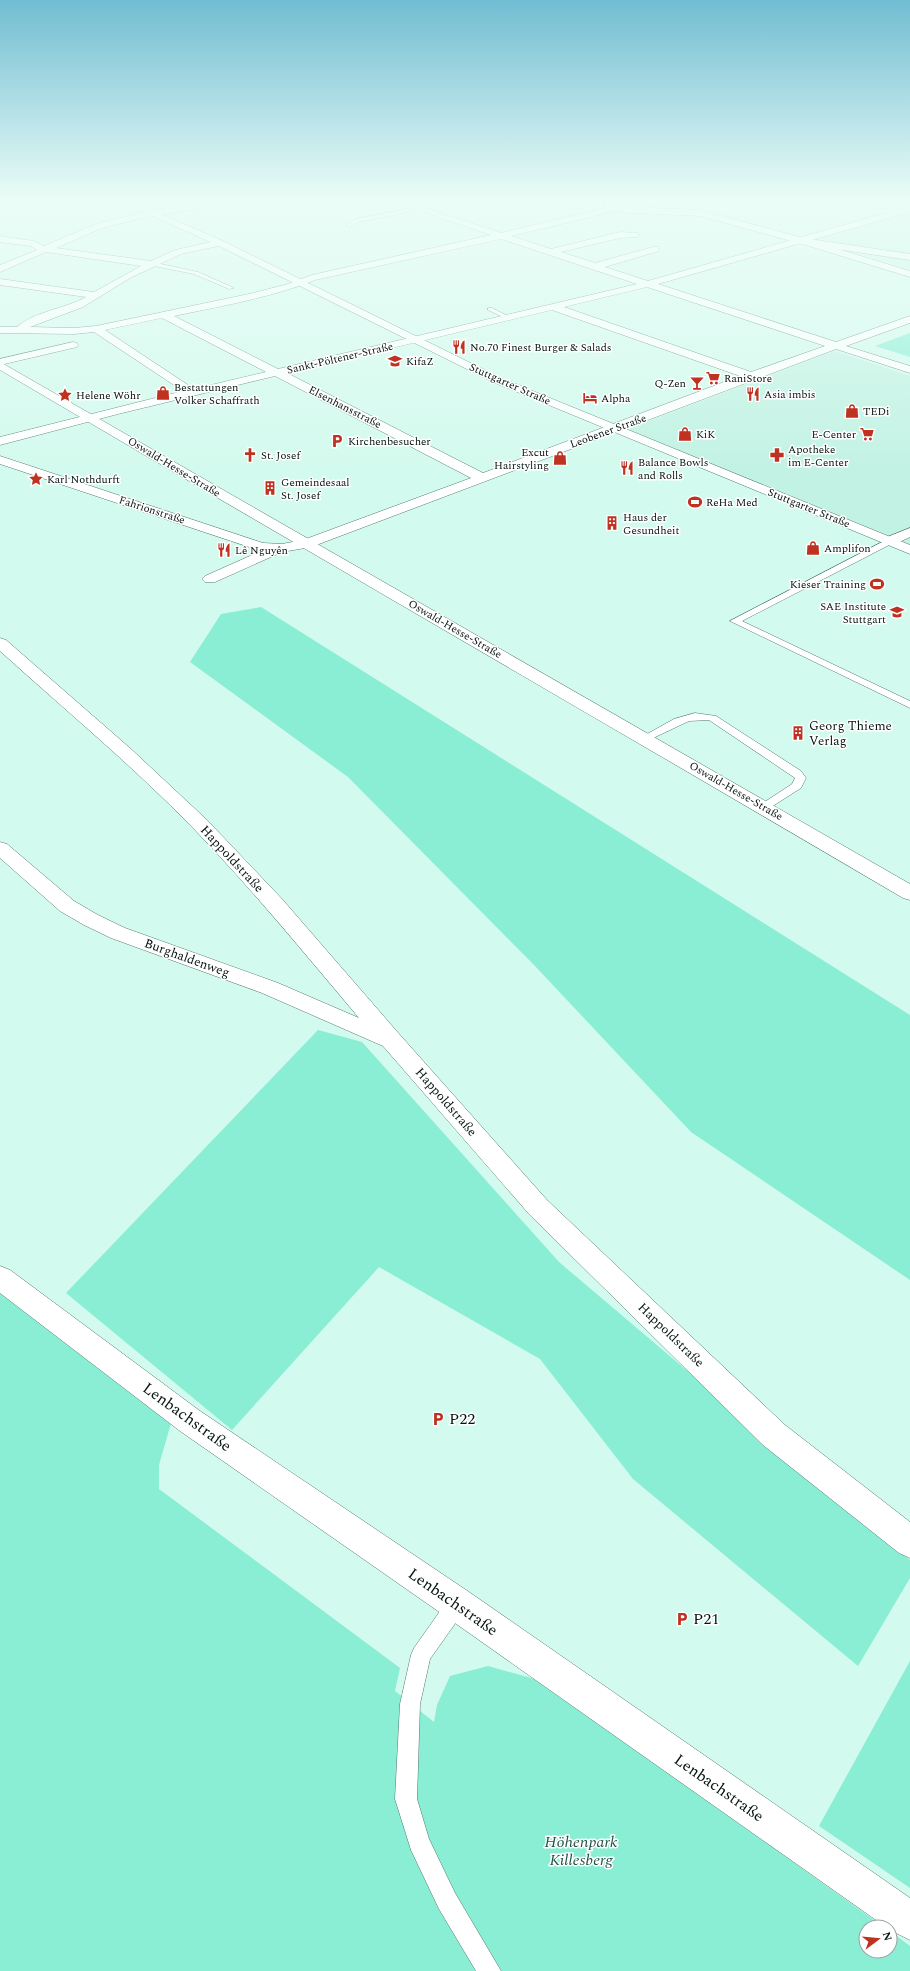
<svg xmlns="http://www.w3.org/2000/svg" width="910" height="1971" font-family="Spectral,serif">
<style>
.built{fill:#c1f2e3}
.green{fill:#89eed4}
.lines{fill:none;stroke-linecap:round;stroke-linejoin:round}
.service-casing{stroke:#55786e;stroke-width:1}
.pedestrian-casing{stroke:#55786e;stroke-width:1}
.minor-casing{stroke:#55786e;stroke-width:1}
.tertiary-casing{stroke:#55786e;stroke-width:1}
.secondary-casing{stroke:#55786e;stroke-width:1}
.service{fill:#fff;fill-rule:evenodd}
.pedestrian{fill:#fff;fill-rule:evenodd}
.minor{fill:#fff;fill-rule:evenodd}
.tertiary{fill:#fff;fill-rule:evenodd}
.secondary{fill:#fff;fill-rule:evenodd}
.labels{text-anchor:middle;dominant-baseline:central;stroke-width:3;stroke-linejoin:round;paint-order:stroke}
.far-poi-label{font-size:11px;fill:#05130f;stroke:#fff;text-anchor:start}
.far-street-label{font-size:11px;fill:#05130f;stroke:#fff}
.poi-label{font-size:13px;fill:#05130f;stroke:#fff;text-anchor:start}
.street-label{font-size:13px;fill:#05130f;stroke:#fff}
.near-street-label{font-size:16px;fill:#05130f;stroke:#fff}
.near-poi-label{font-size:16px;fill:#05130f;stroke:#fff;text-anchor:start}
.near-park-label{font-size:16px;font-style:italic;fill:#245247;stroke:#fff}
</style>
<rect width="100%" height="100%" fill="#d3faee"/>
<g class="built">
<polygon points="910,213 910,269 814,241"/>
<polygon points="834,351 910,376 910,555 617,433"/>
</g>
<g class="green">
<polygon points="781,199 837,199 811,207"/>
<polygon points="910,333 910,357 875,346"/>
<polygon points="261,607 910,1015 910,1280 691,1132 535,966 348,777 190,662 221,614"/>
<polygon points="318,1030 362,1042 559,1262 910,1560 910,1578 858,1666 633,1479 540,1359 379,1267 232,1430 66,1293"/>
<polygon points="0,1288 171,1423 159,1465 159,1489 400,1668 395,1691 434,1722 437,1705 450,1676 488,1666 538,1680 884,1927 866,1927 866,1951 890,1951 890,1931 910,1946 910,1971 0,1971"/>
<polygon points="910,1661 910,1888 819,1826"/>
</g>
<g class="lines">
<defs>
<g id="service">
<polygon points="418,207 420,210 358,222 349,227 346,225 356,219"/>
<polygon points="151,262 198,272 234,288 229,289 194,274 149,265"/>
<polygon points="488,308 492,308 512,318 507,319 488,310"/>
<polygon points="890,538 894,541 893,543 742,621 910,701 910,708 730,621"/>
<polygon points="695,713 716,716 801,771 806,778 801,788 768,809 760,809 758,807 760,805 792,784 795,778 709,720 689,721 649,740 641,740 640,738 674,719"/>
<polygon points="457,1594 464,1597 467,1604 464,1611 430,1659 420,1704 417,1799 429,1839 455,1893 501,1971 476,1971 439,1909 411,1850 395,1799 400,1704 411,1655 414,1648 450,1597"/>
</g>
<path id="pedestrian" d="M627,199H639C632,204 612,210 604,204Z"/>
<g id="minor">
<path d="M220,199H239L235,202L143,218L102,228L56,248L151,261L175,250L220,240L225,243L223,245L181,254L130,278L83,307L30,327L74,328L96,326L249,294L288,284L312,275L491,235L385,199H398L501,233L613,206L616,207V211L511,236L551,249L620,232L638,233V237L620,238L561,252L595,263L653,247H659V251L605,267L648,281L910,206V212L658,284L836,342L910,316V323L846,346L910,366V373L836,349L311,547L282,552L215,582H205L202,579L205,576L261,551L0,464V456L263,543L282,544L303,540L471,478L275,376L118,414L0,445V437L183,391L94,332L74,334L0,333V327H17C35,311 65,309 86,297L0,285V279L94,292L141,266L46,252L0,272V265L37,250L31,246L0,242V236L34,241L44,246L96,224L143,212ZM501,239L637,284L278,369L174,316C221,306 270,298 315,280ZM647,287L825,346L751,372L564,307ZM552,310L740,376L483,473L287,373ZM162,318L266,372L194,389L105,330Z"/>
<polygon points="73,342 77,343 78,345 77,347 0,365 0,359"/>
<polygon points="910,528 910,537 895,544 885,544 883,541 885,538"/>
<path d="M0,638L6,640L131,749L207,820L282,899L400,1035L547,1200L785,1425L910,1522V1558L899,1553L763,1445L529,1214L383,1046L262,993L111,938L84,925L60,911L0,858V842L7,844L74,901L98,915L125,928L278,983L359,1018C305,954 252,889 194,829C133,766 65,710 0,651Z"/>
<polygon points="0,1266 10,1270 200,1411 469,1592 910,1898 910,1940 890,1930 890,1927 886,1927 445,1616 180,1431 0,1293"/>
</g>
<g id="tertiary">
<polygon points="115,199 126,199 223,241 501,378 910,545 910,554 493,382 217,245"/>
<polygon points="802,238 910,271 910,277 799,243 799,239"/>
<path d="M0,362L910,884V900L903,898C602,721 300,547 0,370Z"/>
</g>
<polygon id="secondary" points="604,199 612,199 615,206 700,210 803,238 910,254 910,260 802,244 700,216 613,212 606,209"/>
</defs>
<use href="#service" class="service-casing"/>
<use href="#pedestrian" class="pedestrian-casing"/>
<use href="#minor" class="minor-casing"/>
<use href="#tertiary" class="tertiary-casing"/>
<use href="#secondary" class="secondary-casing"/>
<use href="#service" class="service"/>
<use href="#pedestrian" class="pedestrian"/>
<use href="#minor" class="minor"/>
<use href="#tertiary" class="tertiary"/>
<use href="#secondary" class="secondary"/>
</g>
<linearGradient id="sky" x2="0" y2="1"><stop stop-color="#71bdd2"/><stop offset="0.42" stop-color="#ebfdf7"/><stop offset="1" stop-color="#ebfdf7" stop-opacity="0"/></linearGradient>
<rect width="910" height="475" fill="url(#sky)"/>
<defs>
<symbol id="restaurant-bare" viewBox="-9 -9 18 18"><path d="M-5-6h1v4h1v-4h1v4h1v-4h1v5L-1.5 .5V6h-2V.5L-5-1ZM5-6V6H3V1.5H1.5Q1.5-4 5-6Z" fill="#bf3221" stroke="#fff" stroke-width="2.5" paint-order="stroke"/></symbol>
<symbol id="school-bare" viewBox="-9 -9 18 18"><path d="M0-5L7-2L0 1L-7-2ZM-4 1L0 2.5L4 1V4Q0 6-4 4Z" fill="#bf3221" stroke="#fff" stroke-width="2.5" paint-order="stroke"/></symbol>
<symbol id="supermarket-bare" viewBox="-9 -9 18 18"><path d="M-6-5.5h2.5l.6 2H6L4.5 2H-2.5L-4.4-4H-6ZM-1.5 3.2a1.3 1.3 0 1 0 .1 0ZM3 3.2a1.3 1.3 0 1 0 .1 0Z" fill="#bf3221" stroke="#fff" stroke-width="2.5" paint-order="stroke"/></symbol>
<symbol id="bar-bare" viewBox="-9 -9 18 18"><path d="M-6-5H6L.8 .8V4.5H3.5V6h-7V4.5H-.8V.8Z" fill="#bf3221" stroke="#fff" stroke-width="2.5" paint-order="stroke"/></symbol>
<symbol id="shop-bare" viewBox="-9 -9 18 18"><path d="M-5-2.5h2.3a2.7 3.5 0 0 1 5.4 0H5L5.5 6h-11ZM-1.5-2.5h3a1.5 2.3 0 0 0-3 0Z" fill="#bf3221" stroke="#fff" stroke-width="2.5" paint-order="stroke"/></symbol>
<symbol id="sight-bare" viewBox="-9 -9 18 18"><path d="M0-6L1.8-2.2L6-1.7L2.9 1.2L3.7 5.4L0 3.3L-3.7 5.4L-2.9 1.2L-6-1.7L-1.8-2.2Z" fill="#bf3221" stroke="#fff" stroke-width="2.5" paint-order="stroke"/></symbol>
<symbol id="hotel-bare" viewBox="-9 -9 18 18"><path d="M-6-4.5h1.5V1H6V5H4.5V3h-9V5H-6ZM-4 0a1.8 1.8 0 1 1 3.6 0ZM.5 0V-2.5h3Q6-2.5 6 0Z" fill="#bf3221" stroke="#fff" stroke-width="2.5" paint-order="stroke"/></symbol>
<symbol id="parking-bare" viewBox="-9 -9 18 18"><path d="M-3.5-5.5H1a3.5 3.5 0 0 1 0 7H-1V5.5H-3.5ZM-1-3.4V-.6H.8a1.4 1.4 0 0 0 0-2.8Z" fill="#bf3221" stroke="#fff" stroke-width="2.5" paint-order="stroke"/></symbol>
<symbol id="church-bare" viewBox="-9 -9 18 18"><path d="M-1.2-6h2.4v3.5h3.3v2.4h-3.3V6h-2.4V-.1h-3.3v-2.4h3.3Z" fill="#bf3221" stroke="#fff" stroke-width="2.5" paint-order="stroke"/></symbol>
<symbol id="pharmacy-bare" viewBox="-9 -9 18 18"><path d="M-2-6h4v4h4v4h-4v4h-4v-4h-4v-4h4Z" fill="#bf3221" stroke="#fff" stroke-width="2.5" paint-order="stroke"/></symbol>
<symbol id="building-bare" viewBox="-9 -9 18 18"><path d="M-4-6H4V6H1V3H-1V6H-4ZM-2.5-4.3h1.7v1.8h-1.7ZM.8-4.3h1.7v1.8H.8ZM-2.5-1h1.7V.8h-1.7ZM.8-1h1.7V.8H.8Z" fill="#bf3221" stroke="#fff" stroke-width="2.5" paint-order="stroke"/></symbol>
<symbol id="stadium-bare" viewBox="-9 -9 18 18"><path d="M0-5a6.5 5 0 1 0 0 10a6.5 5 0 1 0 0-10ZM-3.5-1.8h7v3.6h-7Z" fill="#bf3221" stroke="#fff" stroke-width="2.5" paint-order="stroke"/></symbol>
<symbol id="university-bare" viewBox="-9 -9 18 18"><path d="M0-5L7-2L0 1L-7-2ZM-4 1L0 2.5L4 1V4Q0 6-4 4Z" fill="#bf3221" stroke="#fff" stroke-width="2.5" paint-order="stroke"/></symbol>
</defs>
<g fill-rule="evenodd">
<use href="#restaurant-bare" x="449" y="337" width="20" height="20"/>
<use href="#school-bare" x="385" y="351" width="20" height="20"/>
<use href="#supermarket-bare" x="703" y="368" width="20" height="20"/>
<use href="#bar-bare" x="687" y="373" width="20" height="20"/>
<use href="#shop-bare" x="153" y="383" width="20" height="20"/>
<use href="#restaurant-bare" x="743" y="384" width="20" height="20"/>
<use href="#sight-bare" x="55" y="385" width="20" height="20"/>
<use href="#hotel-bare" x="580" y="388" width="20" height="20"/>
<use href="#shop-bare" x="842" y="401" width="20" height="20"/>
<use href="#shop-bare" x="675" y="424" width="20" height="20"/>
<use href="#supermarket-bare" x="857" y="424" width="20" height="20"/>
<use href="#parking-bare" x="327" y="431" width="20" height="20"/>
<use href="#church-bare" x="240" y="445" width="20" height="20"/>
<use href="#pharmacy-bare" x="767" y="445" width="20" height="20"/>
<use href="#shop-bare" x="550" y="448" width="20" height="20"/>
<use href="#restaurant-bare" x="617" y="458" width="20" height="20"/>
<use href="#sight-bare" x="26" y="469" width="20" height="20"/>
<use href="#building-bare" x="260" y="478" width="20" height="20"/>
<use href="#stadium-bare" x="685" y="492" width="20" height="20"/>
<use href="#building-bare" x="602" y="513" width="20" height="20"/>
<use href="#shop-bare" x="803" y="538" width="20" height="20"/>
<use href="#restaurant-bare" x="214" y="540" width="20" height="20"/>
<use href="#stadium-bare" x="867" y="574" width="20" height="20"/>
<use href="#university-bare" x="887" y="602" width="20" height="20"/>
<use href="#building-bare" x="788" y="723" width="20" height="20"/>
<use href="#parking-bare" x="428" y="1409" width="20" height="20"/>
<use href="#parking-bare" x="672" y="1609" width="20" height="20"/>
</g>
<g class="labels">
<g class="far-poi-label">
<text x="470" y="347">No.70 Finest Burger &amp; Salads</text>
<text x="406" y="361">KifaZ</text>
<text x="724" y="378">RaniStore</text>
<text x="686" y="383" text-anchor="end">Q-Zen</text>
<text x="174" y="387">Bestattungen<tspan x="174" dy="13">Volker Schaffrath</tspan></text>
<text x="764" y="394">Asia imbis</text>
<text x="76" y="395">Helene Wöhr</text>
<text x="601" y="398">Alpha</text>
<text x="863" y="411">TEDi</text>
<text x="696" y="434">KiK</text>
<text x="856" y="434" text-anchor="end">E-Center</text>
<text x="348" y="441">Kirchenbesucher</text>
<text x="788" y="449">Apotheke<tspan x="788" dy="13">im E-Center</tspan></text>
<text x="549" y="452" text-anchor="end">Excut<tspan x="549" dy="13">Hairstyling</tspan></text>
<text x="261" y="455">St. Josef</text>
<text x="638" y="462">Balance Bowls<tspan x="638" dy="13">and Rolls</tspan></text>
<text x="47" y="479">Karl Nothdurft</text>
<text x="281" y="482">Gemeindesaal<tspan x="281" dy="13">St. Josef</tspan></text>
<text x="706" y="502">ReHa Med</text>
<text x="623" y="517">Haus der<tspan x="623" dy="13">Gesundheit</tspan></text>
<text x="824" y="548">Amplifon</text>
<text x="235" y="550">Lê Nguyên</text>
<text x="866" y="584" text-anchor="end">Kieser Training</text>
<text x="886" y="606" text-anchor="end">SAE Institute<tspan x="886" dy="13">Stuttgart</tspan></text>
</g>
<g class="far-street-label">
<text transform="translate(340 358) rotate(-13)">Sankt-Pöltener-Straße</text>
<text transform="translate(510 384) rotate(24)">Stuttgarter Straße</text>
<text transform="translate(345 407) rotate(27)">Elsenhansstraße</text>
<text transform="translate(608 431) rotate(-20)">Leobener Straße</text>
<text transform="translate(174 467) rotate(31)">Oswald-Hesse-Straße</text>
<text transform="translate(809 508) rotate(22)">Stuttgarter Straße</text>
<text transform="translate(152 510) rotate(18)">Fahrionstraße</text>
<text transform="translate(455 629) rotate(30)">Oswald-Hesse-Straße</text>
<text transform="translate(736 791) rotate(30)">Oswald-Hesse-Straße</text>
</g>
<g class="poi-label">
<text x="809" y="726">Georg Thieme<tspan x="809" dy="15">Verlag</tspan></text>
</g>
<g class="street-label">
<text transform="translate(232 859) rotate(47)">Happoldstraße</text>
<text transform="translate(187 958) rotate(20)">Burghaldenweg</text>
<text transform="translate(446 1102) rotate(49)">Happoldstraße</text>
<text transform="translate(671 1335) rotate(44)">Happoldstraße</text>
</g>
<g class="near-street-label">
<text transform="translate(187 1417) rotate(36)">Lenbachstraße</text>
<text transform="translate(453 1602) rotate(35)">Lenbachstraße</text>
<text transform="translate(719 1788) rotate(35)">Lenbachstraße</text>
</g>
<g class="near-poi-label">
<text x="449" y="1419">P22</text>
<text x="693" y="1619">P21</text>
</g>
<g class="near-park-label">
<text x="581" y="1842">Höhenpark<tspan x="581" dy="18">Killesberg</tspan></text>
</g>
</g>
<g transform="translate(878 1939) rotate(74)"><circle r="19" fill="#ffffff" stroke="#9ba19f"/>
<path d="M0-3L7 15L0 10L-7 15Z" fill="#bf3221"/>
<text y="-6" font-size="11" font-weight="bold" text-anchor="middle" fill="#05130f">N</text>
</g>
</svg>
